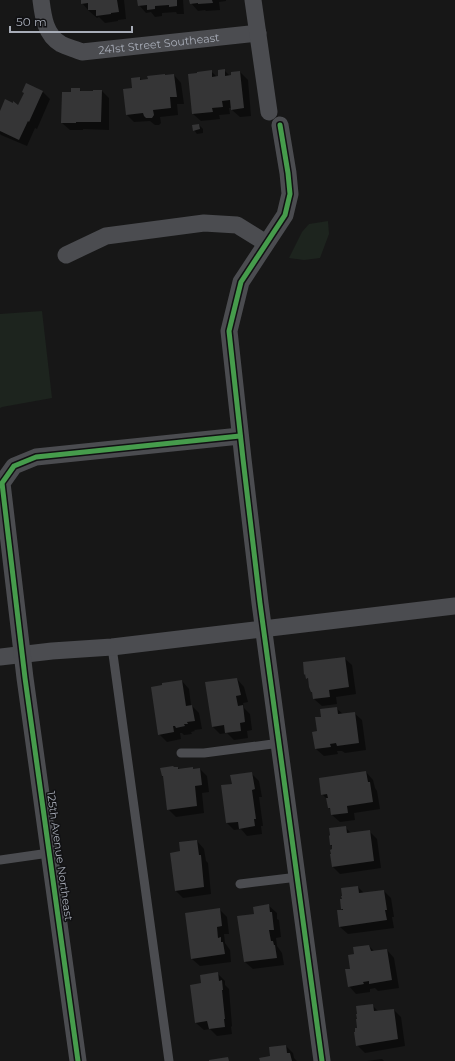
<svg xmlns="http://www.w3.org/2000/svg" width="455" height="1061" font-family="Montserrat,sans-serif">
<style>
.green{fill:#1d241e}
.shadow{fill:#0007}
.building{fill:#353536}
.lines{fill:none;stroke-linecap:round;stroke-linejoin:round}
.service{stroke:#4b4c50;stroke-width:9}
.minor{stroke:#4b4c50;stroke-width:17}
.cycleway-casing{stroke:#111113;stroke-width:8}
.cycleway{stroke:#469c4c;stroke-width:5}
.labels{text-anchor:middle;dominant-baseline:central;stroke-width:3;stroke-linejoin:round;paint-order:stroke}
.street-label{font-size:11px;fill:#a8adb8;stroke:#111113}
</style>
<rect width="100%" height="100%" fill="#171717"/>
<g class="green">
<polygon points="328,221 329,234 320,258 304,260 289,258 302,232 309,224"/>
<polygon points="42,311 52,398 2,407 0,408 0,314"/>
</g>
<g class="shadow">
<polygon points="82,0 124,0 126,19 118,20 118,21 105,23 99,17 97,18 89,11 82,3"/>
<polygon points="138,0 183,0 184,14 177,14 176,12 162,13 162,16 155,17 151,12 146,13 139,5"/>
<polygon points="191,0 226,0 226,1 219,2 220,10 206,11 205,10 198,11 191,3"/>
<polygon points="224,70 230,76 240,72 248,80 251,116 240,117 232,110 232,108 229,108 230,114 219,115 220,119 201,121 193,114 211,71 217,77"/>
<polygon points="174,75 181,83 184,104 177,104 178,115 160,117 161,123 159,125 155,125 150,121 134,122 127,115 134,89 140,78 142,81"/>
<polygon points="79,89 82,92 94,92 94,91 102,91 109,98 109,130 83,129 83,130 70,130 62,123 72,93"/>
<polygon points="43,92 50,99 37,129 35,128 27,146 1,135 0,134 0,113 19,106"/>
<polygon points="199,125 203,129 203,133 197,134 194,130"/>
<polygon points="344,658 352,665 356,694 336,697 337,704 322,706 314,699 309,680 307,678"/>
<polygon points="237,679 244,687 248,702 243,703 244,708 250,714 252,730 247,731 248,738 234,740 227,733 220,734 213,727"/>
<polygon points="182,681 189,689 191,705 199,713 202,729 194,730 195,731 191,732 192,734 184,735 182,733 180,733 181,739 167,742 159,734"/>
<polygon points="336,708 343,714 354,713 362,720 366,750 345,753 342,751 337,751 338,754 324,756 316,749 318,732 322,718"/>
<polygon points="178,768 180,770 192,768 194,770 200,769 207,776 209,792 202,793 204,813 176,817 168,809 164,777 162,776"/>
<polygon points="366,772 373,780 375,788 377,791 380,809 354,813 355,820 340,822 332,815 332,811 329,808 327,799 322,794"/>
<polygon points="251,773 259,781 262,797 259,797 263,826 261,826 262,834 247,836 241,829 234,830 227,823"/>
<polygon points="345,827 352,834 369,831 377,839 381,868 340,874 333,867 333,847 331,845"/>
<polygon points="197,841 204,849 206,861 208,863 211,894 183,898 176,891 181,852"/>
<polygon points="358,887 364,893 384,891 391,898 394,917 392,917 394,928 348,934 340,927 344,911 342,909"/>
<polygon points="269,906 277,913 277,919 279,920 281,937 276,938 277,946 282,953 284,965 253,969 245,962 255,915"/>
<polygon points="219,909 227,917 229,934 224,934 225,943 230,950 231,962 200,966 192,959"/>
<polygon points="369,946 375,952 387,950 394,958 399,988 378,991 375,988 370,989 370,992 356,994 349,986 355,955"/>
<polygon points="217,973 225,981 225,985 229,989 232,1026 231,1027 232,1034 217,1036 210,1029 204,1030 196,1023 202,984"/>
<polygon points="372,1005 379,1012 394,1010 401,1017 405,1046 365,1053 357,1045 358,1014"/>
<polygon points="286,1046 293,1053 294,1058 297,1061 261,1061 271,1057"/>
<polygon points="382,1059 384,1061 367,1061"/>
</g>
<g class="building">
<polygon points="81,0 117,0 119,12 111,13 111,14 96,16 96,10 88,10 88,3 81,4"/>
<polygon points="137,0 177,0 177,6 169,7 169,5 155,6 155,9 147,10 147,5 138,6"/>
<polygon points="189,0 212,0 213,3 198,4 198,3 190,4"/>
<polygon points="225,69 225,76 231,75 231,72 240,71 244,108 231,110 230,100 222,101 223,107 212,108 213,112 192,114 188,74 197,73 197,72 212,70 212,77 218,76 218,70"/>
<polygon points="165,74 165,75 174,74 177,97 170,97 171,108 153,110 154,115 152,118 146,118 144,116 143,113 126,115 123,89 132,88 131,78 140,77 140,80 148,79 147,76"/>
<polygon points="26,83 43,91 29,122 28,121 19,140 0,131 0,111 5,99 13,103 13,101 18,105 24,93 22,92"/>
<polygon points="71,88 80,88 80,91 93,91 93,90 102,90 101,122 76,122 76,123 61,123 62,92 71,92"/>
<polygon points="199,124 200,129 193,131 192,125"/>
<polygon points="345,657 349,687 329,690 330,697 313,699 312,692 311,692 309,687 308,678 306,679 305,674 304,675 303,662"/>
<polygon points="237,678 241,695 236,696 238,706 243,705 245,722 240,723 241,731 225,733 224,725 212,727 205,682"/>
<polygon points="182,680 186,706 192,705 195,721 187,722 188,724 184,724 185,726 176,728 175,726 173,726 174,732 158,735 151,687 162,685 162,683"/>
<polygon points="337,707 338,714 355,712 359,743 337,746 336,743 330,744 331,747 315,749 312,732 317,731 315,717 321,717 320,709"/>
<polygon points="173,766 174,767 178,767 178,769 193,767 193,769 200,768 202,785 195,786 197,806 167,810 163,776 162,776 160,768"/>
<polygon points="366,771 368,782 370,782 373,802 347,806 348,813 331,815 330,808 328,808 326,798 328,798 327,794 321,795 319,778"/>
<polygon points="252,772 255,789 252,790 256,819 254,819 255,826 239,829 238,822 226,823 221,785 232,784 230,775"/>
<polygon points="346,826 347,833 370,830 374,861 332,867 330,854 331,854 330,850 332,849 332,845 330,845 329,836 330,835 329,828"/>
<polygon points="197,840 199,855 201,855 204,887 175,891 170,853 180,851 179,842"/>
<polygon points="358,886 359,893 384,890 387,910 385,910 387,920 339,927 337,910 343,910 343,909 341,909 340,899 342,899 341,896 342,896 341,888"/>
<polygon points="269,904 270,912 272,912 274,930 269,930 271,941 273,941 274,945 275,945 277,958 244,962 237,916 254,914 253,907"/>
<polygon points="220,908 222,926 217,927 218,938 221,937 221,942 223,942 225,954 191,959 185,913"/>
<polygon points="369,945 371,951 387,949 392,980 369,984 369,981 363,982 364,984 348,987 345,969 350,969 348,955 354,954 353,947"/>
<polygon points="218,972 219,981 222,980 223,990 222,990 225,1019 224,1019 225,1027 209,1029 207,1021 195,1023 190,985 201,983 200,975"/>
<polygon points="373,1004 374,1011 394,1009 398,1039 356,1046 354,1032 355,1032 355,1028 357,1028 356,1019 357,1019 356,1014 357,1014 356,1006"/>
<polygon points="286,1045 287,1053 290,1053 292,1061 260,1061 259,1058 270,1056 269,1047"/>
<polygon points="228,1057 229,1061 209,1061 209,1060"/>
</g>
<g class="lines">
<g class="service">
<polyline points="112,647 169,1061"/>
<polyline points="181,753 204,753 280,743"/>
<polyline points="0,860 49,853"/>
<polyline points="240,884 298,877"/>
</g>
<g class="minor">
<path id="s1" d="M41,0C43,16 45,35 61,44C67,47 75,49 82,52L258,33"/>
<polyline points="253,0 269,112"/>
<polyline points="280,125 288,173 290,194 285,215 241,282 229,331 243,459 260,603 322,1061"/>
<polyline points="66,255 106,236 204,223 237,225 266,243"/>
<polyline points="0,657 52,651 112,647 455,606"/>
<polyline points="78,1061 25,678 2,483 14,466 36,457 240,436"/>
</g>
<defs>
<g id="cycleway">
<polyline points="280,125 288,173 290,194 285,215 241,282 229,331 243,459 260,603 322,1061"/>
<polyline points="78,1061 25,678 2,483 14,466 36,457 240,436"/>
</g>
</defs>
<use href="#cycleway" class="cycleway-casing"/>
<use href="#cycleway" class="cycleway"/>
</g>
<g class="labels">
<g class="street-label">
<text stroke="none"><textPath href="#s1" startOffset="150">241st Street Southeast</textPath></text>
<text transform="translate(60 856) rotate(82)">125th Avenue Northeast</text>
</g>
</g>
<path d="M10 26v6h122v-6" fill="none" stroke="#a8adb8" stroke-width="2"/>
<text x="16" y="26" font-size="12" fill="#a8adb8" stroke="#111113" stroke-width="3" paint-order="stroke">50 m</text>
</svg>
